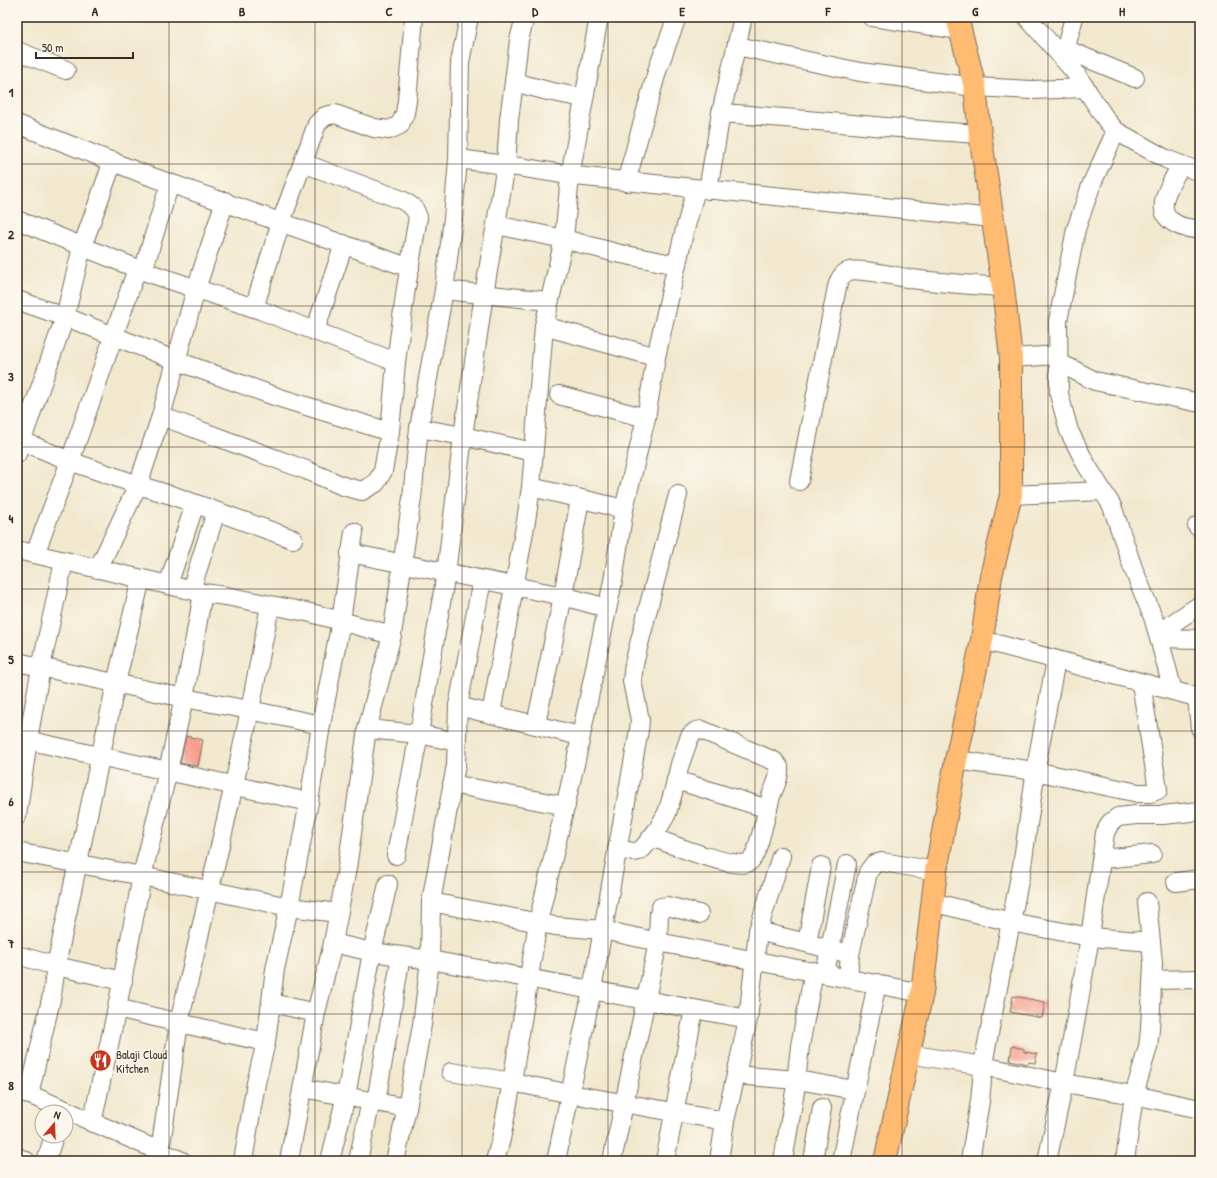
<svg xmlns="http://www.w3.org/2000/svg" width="1217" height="1178" font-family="'Patrick Hand',sans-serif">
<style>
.building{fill:#f69d8c}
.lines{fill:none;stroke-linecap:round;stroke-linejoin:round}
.minor-casing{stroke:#7b6c5c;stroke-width:20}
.major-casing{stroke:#7b6c5c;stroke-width:24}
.minor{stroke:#fff;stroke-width:18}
.major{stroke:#febb71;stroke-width:22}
.grid{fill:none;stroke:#3b2a1e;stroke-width:1;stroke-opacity:0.55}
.labels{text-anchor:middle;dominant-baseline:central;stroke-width:3;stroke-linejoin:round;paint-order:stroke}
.poi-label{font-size:12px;fill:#3b2a1e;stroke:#fbf7ec;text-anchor:start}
.neatline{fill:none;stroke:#3b2a1e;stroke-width:1.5}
.grid-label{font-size:13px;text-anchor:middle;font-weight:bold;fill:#3b2a1e}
</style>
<rect width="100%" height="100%" fill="#fbf7ec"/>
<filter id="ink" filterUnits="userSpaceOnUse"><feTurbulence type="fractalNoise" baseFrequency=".025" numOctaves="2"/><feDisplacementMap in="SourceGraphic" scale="8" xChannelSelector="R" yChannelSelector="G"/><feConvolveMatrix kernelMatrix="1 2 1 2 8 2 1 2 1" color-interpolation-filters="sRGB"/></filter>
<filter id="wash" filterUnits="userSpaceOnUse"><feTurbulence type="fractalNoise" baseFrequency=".012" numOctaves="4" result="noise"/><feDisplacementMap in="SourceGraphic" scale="16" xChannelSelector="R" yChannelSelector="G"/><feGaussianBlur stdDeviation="0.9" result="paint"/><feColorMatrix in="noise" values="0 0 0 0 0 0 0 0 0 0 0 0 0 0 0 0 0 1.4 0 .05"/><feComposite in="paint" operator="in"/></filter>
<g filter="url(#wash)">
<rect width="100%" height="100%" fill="#f1e8ce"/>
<g id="blocks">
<g class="building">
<polygon points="186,736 203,740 198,766 180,763"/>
<polygon points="1013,996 1045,1002 1042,1018 1010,1012"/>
<polygon points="1012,1046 1024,1049 1024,1052 1037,1054 1035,1063 1029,1062 1028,1064 1010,1060"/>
</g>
</g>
</g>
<g filter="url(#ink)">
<use href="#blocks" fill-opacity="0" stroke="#7b6c5c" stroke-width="1"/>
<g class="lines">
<defs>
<g id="minor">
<polyline points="599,17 570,176 564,239 544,326 531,487 624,509"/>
<polyline points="872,17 960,30"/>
<polyline points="1027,17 1074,71 1107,121 1116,131 1166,159 1200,172"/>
<polyline points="737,46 860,72 975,87 1032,90 1086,88"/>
<polyline points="1065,49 1135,78"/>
<polyline points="17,51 66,70"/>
<polyline points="1063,59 1074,17"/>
<polyline points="514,82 519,40 525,17"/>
<path d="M721,113C808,119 894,129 980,134"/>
<polyline points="17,124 141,173 410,268"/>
<polyline points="1116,131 1092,183 1076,229 1058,321 1059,394 1069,431 1087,466 1112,506 1133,568 1153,617 1159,638 1173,691"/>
<polyline points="458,159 506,165 575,176 993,218"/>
<path d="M1181,165C1172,182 1150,211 1176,224C1183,228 1192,229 1200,229"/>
<polyline points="626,182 658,68 677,17"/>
<polyline points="708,190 721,113 743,17"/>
<polyline points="17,220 143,271 260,310 396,362"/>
<polyline points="496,225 564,239 616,253 677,265"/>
<polyline points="143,271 170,183"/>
<polyline points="444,290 549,301"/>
<polyline points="17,300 76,321 177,361 277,397 390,432"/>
<polyline points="254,308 281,222 317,124 325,116 335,114 374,128 389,130 400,125 405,113 407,101 414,17"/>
<polyline points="544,326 656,357"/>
<polyline points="315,331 344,244"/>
<polyline points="1011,358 1058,355"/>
<polyline points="1058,362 1095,381 1200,403"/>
<polyline points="559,395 646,418"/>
<polyline points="161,416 306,470 343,486 362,491 376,483 383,471 390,432 396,362 406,288 418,217 414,208 402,200 303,163"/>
<polyline points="419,428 463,436 533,452"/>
<polyline points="17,439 70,461 138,485 174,496 293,539"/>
<polyline points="17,454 65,317 82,247 113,161"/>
<path d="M799,481L837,287C839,280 841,274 849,271C859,268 899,277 912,279C942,283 973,285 1003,287"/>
<polyline points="1011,495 1102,491"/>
<polyline points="1197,526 1200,526"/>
<polyline points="17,550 203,593 226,596 311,613 392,635"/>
<polyline points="350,553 563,596 607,608"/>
<polyline points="35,554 70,461 137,269"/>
<polyline points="98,569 138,485 161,416 196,289 225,201"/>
<polyline points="168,585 195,504"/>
<polyline points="191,590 216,512"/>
<polyline points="203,593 184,698 168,771 142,876 117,1008 179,1023 266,1042"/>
<polyline points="1158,633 1200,605"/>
<polyline points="1159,638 1200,639"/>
<polyline points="982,640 1200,698"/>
<polyline points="17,662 184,698 250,710 321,725"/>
<polyline points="1197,698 1200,728"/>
<polyline points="458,706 580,736"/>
<polyline points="491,714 526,521 531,487"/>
<polyline points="536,724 563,596 580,499"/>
<polyline points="367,729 419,734 457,742"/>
<polyline points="17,738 309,802"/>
<polyline points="956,760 1035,771 1138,793 1150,793 1158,790 1141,683"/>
<polyline points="676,780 768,809"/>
<polyline points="452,784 566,806"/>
<polyline points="17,816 28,740 41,667 64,561"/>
<path d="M617,849L634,852L639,851L643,848L658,829L667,813L673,793L680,764L690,736L696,731L702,730L774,761L779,767C780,777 775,786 771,796C769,804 767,812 765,820C762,829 757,857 749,862C737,871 668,843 652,837"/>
<polyline points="17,852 142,876 289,907 338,913"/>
<polyline points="396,855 419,734 446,573 463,436 484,294 506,165 509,120 514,82 548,91 583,98"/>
<polyline points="1103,859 1152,854"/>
<polyline points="1176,882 1200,879"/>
<polyline points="431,902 555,926 603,930 658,942 922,993"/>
<polyline points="932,902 1011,922 1090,937 1151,942"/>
<polyline points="758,931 842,952"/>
<polyline points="333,943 372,952 430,960 748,1019"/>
<polyline points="807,943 821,866"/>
<polyline points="17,955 56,966 123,981"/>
<polyline points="825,973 847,864"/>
<polyline points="848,978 850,955 868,872 874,864 882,862 936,871"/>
<polyline points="1153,980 1200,979"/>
<polyline points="272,1003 316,1013"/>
<polyline points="908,1054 983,1066 1064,1083 1134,1095 1200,1109"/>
<polyline points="451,1072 512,1082 571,1094 725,1121"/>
<polyline points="736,1075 797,1080 855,1090"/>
<polyline points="303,1088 407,1108"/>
<polyline points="17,1089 182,1161"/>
<polyline points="29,1095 52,995 56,966 116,683 141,579"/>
<polyline points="376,1102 401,956"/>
<polyline points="92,1123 117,1008"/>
<polyline points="160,1151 179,1023 234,785 250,710 270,606"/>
<polyline points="17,1157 26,1161"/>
<polyline points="46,1161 54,1136"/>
<polyline points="243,1161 256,1083 266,1042 275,969 289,907 309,802 321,725 341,621 354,532"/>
<polyline points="289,1161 316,1013 333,943 347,868 367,729 392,635 412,498 419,428 444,290 453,219 458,159 460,62 469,17"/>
<polyline points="330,1161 346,1096 372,952 388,884"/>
<polyline points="358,1161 371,1101"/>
<polyline points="395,1161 407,1108 422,1025 430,960 431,902 456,765 458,706 482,580"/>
<polyline points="495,1161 501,1139 512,1082 538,922 576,760 613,581 624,509 646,418 656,357 683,237 696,189"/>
<polyline points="556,1161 592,990 639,730 640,720 632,681 634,664 651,597 678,495"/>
<polyline points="612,1161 658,942 659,914 661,907 667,906 699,914"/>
<polyline points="665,1161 694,1009"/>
<polyline points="719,1161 725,1121 736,1075 748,1019 758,931 781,856"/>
<polyline points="783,1161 795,1091 800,1046 814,971"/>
<polyline points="813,1161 822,1108"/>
<polyline points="841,1161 877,983"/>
<polyline points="970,1161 980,1101 984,1059 1022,866 1037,762 1056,660"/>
<polyline points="1047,1161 1064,1083 1076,1018 1090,937 1105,833 1110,823 1118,817 1136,815 1163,815 1200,811"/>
<polyline points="1125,1161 1134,1095 1148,1047 1150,1029 1153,963 1147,902"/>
</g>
<polyline id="major" points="885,1161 922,993 936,871 956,760 982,640 991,576 1011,495 1011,358 1003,287 980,134 975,87 957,17"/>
</defs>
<use href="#minor" class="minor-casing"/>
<use href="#major" class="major-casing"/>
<use href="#minor" class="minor"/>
<use href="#major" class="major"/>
</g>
</g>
<path class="grid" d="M169,17V1161M315,17V1161M462,17V1161M608,17V1161M755,17V1161M902,17V1161M1048,17V1161M17,164H1200M17,306H1200M17,447H1200M17,589H1200M17,731H1200M17,872H1200M17,1014H1200"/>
<defs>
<symbol id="restaurant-disc" viewBox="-11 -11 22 22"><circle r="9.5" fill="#c8321e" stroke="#fbf7ec"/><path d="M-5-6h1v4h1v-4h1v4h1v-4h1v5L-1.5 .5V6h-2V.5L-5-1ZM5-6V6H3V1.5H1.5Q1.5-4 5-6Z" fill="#fff"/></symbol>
</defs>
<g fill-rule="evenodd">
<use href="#restaurant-disc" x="88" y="1048" width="25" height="25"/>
</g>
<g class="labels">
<g class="poi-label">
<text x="116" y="1054">Balaji Cloud<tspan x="116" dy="14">Kitchen</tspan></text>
</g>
</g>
<rect width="1217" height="1178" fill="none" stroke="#fbf7ec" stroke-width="44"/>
<g transform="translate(54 1124) rotate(19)"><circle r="19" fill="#fbf7ec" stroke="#aea59a"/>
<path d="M0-3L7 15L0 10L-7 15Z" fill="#c8321e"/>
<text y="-6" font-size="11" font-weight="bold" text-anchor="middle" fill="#3b2a1e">N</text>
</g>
<path d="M36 52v6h97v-6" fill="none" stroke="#3b2a1e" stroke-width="2"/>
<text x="42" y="52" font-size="12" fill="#3b2a1e" stroke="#fbf7ec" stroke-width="3" paint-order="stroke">50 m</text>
<rect x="22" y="22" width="1173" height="1134" class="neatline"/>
<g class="grid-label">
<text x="95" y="16">A</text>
<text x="242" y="16">B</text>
<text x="389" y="16">C</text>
<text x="535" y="16">D</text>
<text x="682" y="16">E</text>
<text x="828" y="16">F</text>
<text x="975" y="16">G</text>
<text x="1122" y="16">H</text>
<text x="11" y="97">1</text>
<text x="11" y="239">2</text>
<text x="11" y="381">3</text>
<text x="11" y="523">4</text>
<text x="11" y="664">5</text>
<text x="11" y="806">6</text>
<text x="11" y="948">7</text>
<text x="11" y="1090">8</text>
</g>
</svg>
